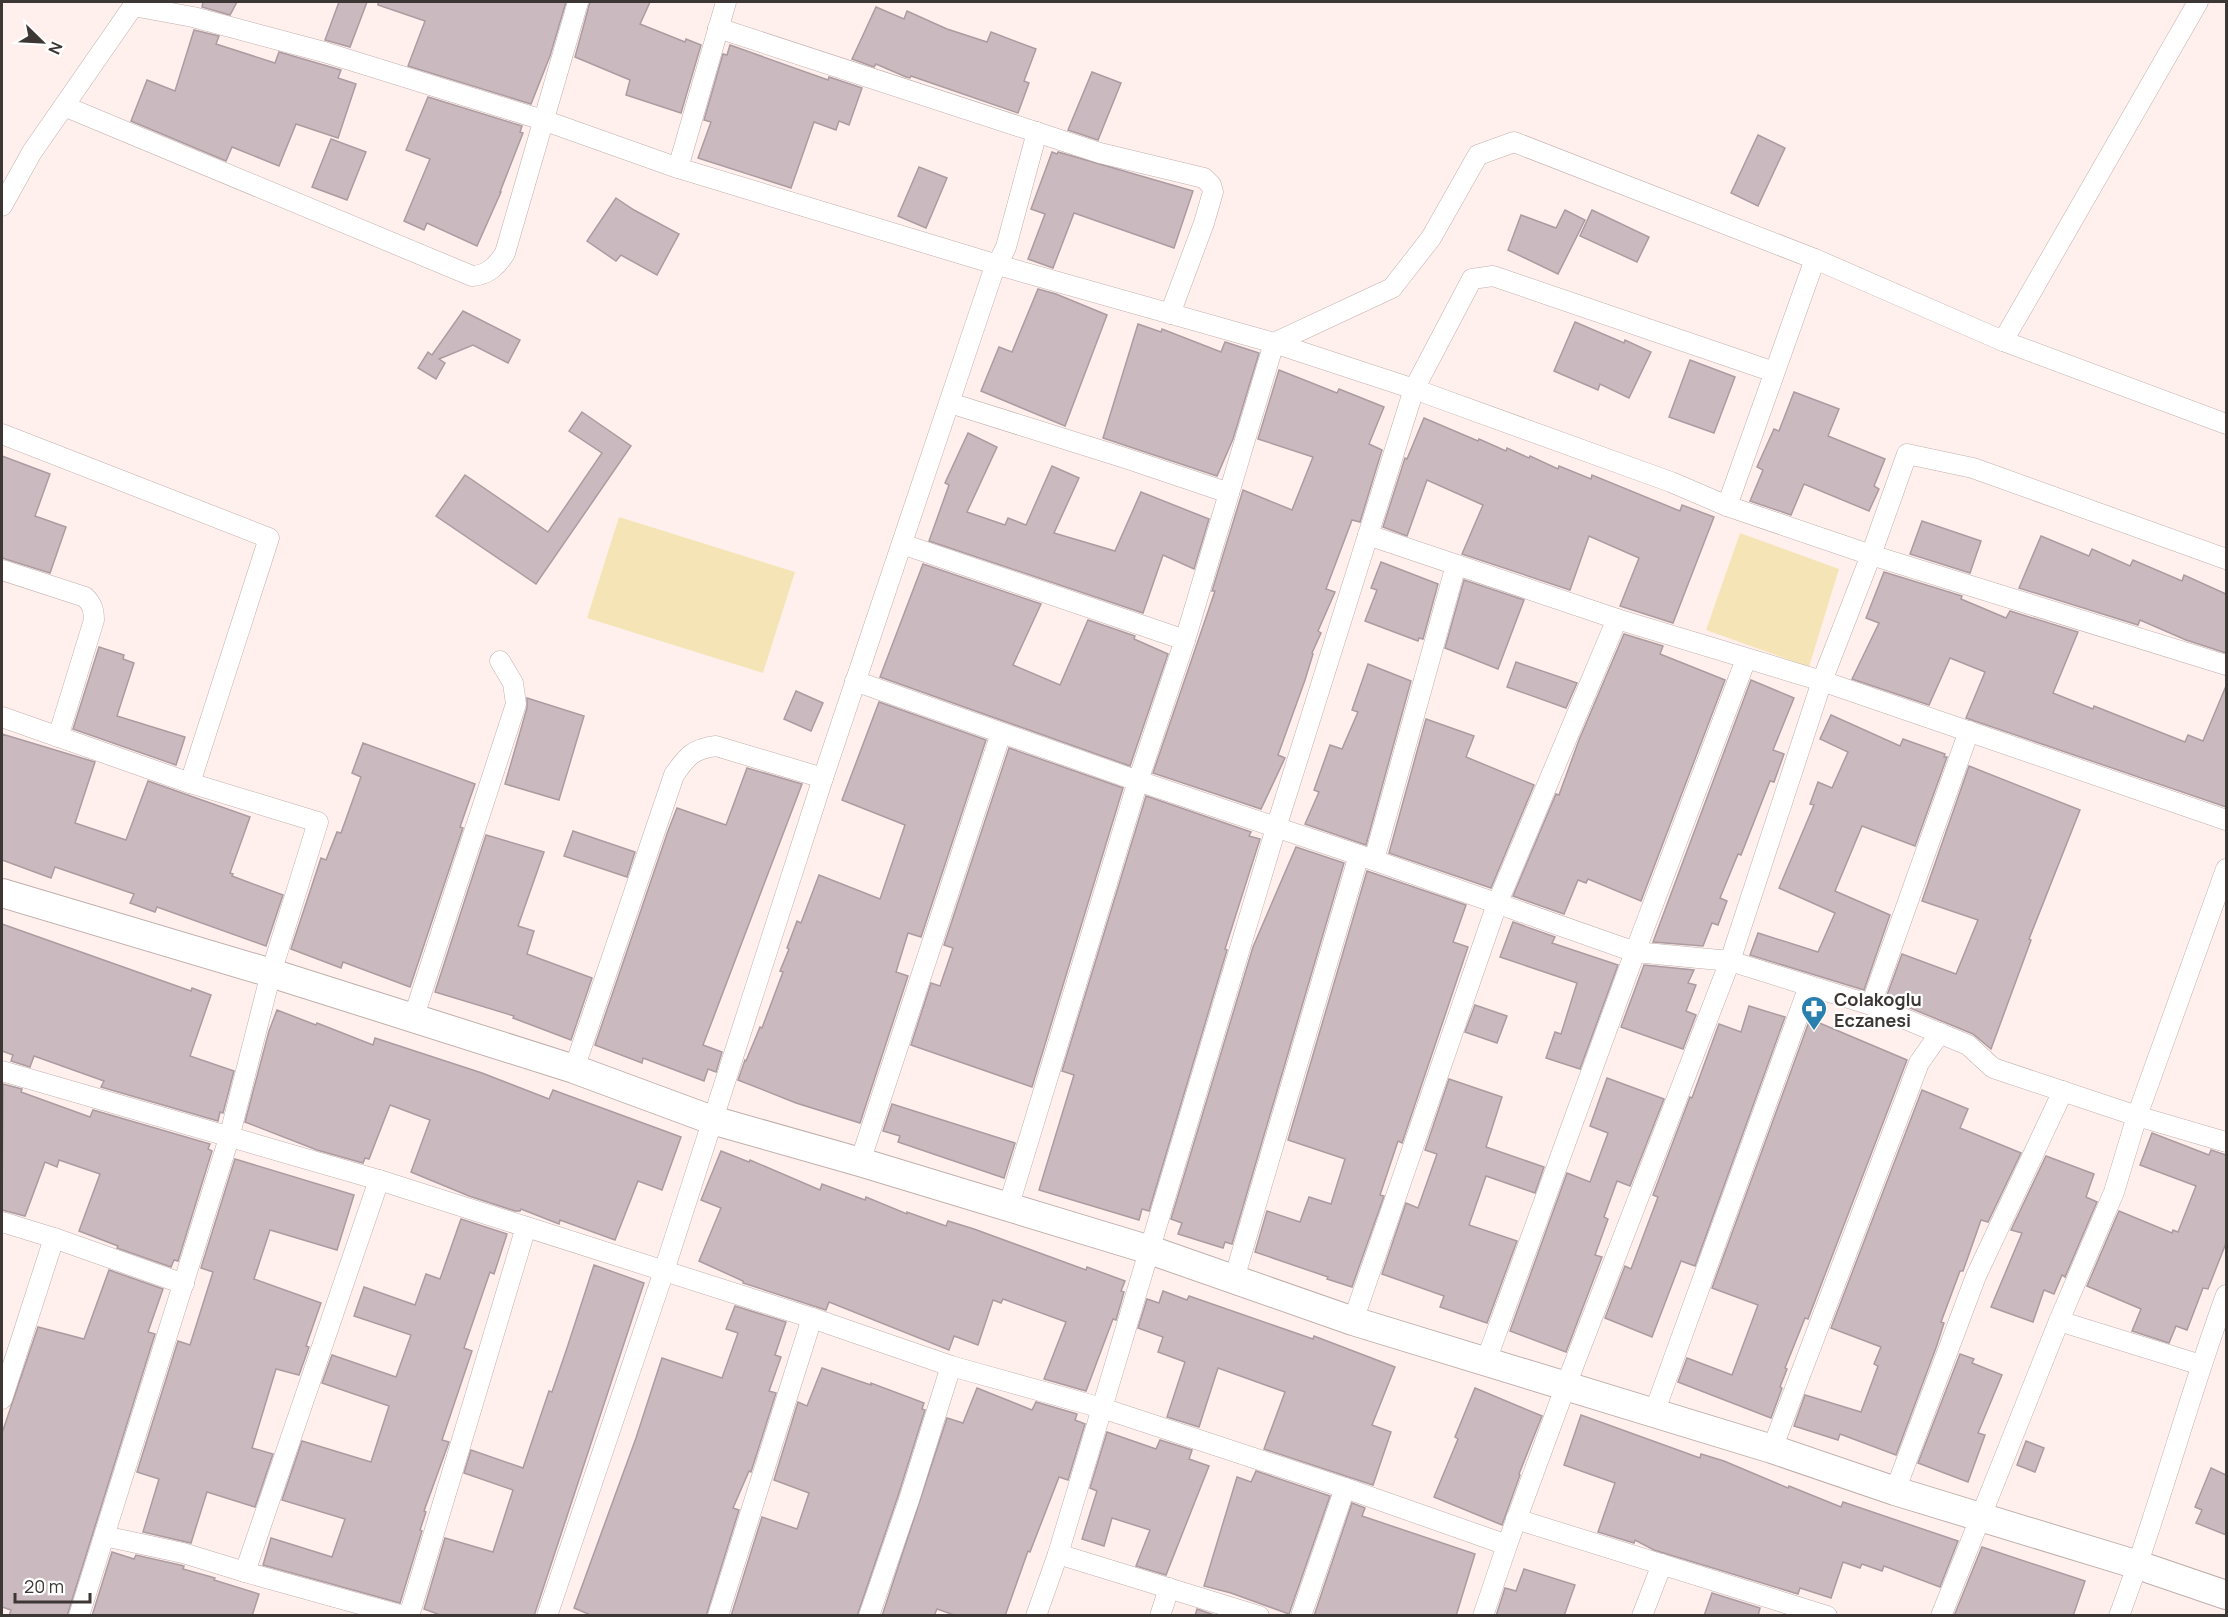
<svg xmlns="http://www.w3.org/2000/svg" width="2228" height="1617" font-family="Manrope,sans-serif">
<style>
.green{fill:#f5e5b6}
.building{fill:#cab9be;stroke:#ac9ca1;stroke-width:1.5}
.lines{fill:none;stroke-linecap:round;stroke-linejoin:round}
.street-casing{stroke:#c0afac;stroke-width:21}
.secondary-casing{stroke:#c0afac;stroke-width:30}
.street{stroke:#fff;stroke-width:20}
.secondary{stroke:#fff;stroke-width:28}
.labels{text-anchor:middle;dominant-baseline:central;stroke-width:4.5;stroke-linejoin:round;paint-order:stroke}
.poi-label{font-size:18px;font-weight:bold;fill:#3c3634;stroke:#fff;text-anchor:start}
</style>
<rect width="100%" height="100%" fill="#fff0ee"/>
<g class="green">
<polygon points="619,517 795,572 763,673 587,618"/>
<polygon points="1740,533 1839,569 1809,667 1706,630"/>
</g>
<g class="building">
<polygon points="203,2 237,2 230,15 202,7"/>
<polygon points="339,2 367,2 350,47 325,40"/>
<polygon points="378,2 566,2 550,56 531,104 408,66 425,21 378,5"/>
<polygon points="590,2 650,2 640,24 685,42 686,39 701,45 681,113 626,95 630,80 575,57"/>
<polygon points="876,7 904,19 907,11 947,29 987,42 991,32 1036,49 1024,81 1029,83 1018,113 911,76 910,78 906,77 876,64 874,67 852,59"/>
<polygon points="194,30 219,36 216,44 275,63 279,52 341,70 338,78 356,84 338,138 296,124 279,166 232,147 226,161 131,121 147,80 175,91"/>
<polygon points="730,45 828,80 829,77 862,88 849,125 839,121 836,130 814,122 791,188 698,158 711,122 704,120 723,54 727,55"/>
<polygon points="1092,72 1121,83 1098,140 1068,130"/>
<polygon points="428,97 522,126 520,132 523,133 500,192 501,192 477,246 427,223 424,230 404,221 430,159 406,150"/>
<polygon points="1758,135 1785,148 1758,206 1731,193"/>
<polygon points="331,139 366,152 347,200 312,187"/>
<polygon points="1052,152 1057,154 1058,152 1193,191 1174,248 1074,213 1053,268 1028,259 1045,214 1031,209"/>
<polygon points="919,167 947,178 926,228 898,216"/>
<polygon points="616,198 634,210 679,234 657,275 621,255 616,261 587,241"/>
<polygon points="1565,210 1585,220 1558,274 1508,250 1521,215 1556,228"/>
<polygon points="1592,210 1649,237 1637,262 1580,236"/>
<polygon points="1038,289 1056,294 1107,315 1065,426 981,391 999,347 1012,352"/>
<polygon points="463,311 520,340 508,363 473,345 439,359 445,363 436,379 418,368 428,352 432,355"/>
<polygon points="1575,322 1624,343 1625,340 1651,352 1629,398 1600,384 1598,390 1554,371"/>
<polygon points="1138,324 1161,332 1162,329 1221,352 1225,342 1259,353 1233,439 1217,476 1103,438"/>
<polygon points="1690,360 1735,377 1714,433 1669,417"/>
<polygon points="1279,370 1337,393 1339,389 1384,407 1369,444 1382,450 1360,522 1352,520 1326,589 1335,592 1318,631 1321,633 1312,653 1313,654 1305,680 1278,755 1285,758 1261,809 1153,773 1215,591 1212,591 1243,490 1292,510 1313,457 1258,439"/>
<polygon points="1794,392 1839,409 1828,436 1885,459 1874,486 1879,489 1869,511 1804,484 1791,515 1750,501 1763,470 1757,467 1774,429 1779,431"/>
<polygon points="582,412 631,446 536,584 436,516 465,475 548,532 602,453 569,431"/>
<polygon points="1424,418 1478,441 1479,439 1506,451 1507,448 1529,458 1530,456 1558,469 1559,466 1591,479 1592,475 1680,511 1682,505 1714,517 1673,623 1620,606 1639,558 1589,536 1570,590 1462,554 1483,505 1427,480 1407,536 1383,527 1405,458 1407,459"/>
<polygon points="968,433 997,447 967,512 1005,525 1008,518 1026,525 1052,466 1079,478 1054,533 1115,551 1141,492 1209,519 1194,569 1163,555 1143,613 929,541 949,485 945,483"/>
<polygon points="2,456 50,474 35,516 66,527 50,573 2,558"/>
<polygon points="1922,521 1981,541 1970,573 1910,554"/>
<polygon points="2041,536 2089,556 2092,549 2130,566 2133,560 2182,581 2184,575 2226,594 2226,653 2186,640 2140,620 2138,625 2019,588"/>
<polygon points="1381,562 1438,584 1423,639 1419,638 1418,641 1365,621 1377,590 1371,588"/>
<polygon points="923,564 1041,604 1013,665 1060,685 1088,620 1135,636 1134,639 1168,654 1130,766 880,677"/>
<polygon points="1884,572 1962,596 1961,599 2006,618 2010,611 2078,632 2053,693 2093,709 2094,706 2185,742 2188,735 2203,741 2226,686 2226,807 1966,718 1985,672 1950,658 1929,705 1852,679 1879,623 1866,618"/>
<polygon points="1464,580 1524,600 1498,669 1445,648"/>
<polygon points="1624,634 1663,646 1660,654 1725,680 1641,901 1588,879 1586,883 1578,880 1564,914 1513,896 1556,794 1559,795 1579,740"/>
<polygon points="99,647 124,655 123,659 134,663 117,716 185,737 176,765 73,729"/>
<polygon points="1516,662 1577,683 1566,708 1507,687"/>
<polygon points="1368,664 1411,681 1366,845 1305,824 1319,792 1314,790 1330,745 1342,749 1358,712 1352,710"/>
<polygon points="1751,680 1794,698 1773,750 1784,754 1774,782 1770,781 1741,855 1738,854 1720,898 1727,901 1718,925 1712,923 1703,946 1653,942"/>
<polygon points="796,691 823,703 811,731 784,719"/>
<polygon points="527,698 584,716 559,800 505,784 527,708"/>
<polygon points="879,702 986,740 921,937 908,933 896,972 908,976 860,1123 796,1103 738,1080 745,1060 746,1061 760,1027 762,1028 783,972 780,971 789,949 787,948 797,921 801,923 819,875 880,899 905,825 842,800"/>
<polygon points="1831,715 1900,746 1903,739 1945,754 1944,757 1947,757 1915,846 1862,826 1835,891 1890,915 1864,990 1750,955 1758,933 1818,952 1835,913 1779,888 1814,805 1810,804 1818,782 1832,788 1848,752 1820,739"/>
<polygon points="1426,719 1474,736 1466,757 1534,785 1491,888 1389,853"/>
<polygon points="2,734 95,762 75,823 126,840 148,781 250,817 230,873 233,874 232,876 283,895 266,946 157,907 155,912 130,903 134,894 55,867 51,878 2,860"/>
<polygon points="363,743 475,784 460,827 463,828 410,987 343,962 341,968 291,949 321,858 326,860 337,832 341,833 361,777 352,773"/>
<polygon points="1009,748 1123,788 1032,1087 911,1045 931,983 940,986 953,948 944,945"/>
<polygon points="1969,766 2080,810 2029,939 2031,940 1991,1049 1973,1034 1886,998 1902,954 1956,974 1978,920 1922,901"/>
<polygon points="747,768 802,784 703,1045 722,1052 716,1072 708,1069 704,1081 643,1058 642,1063 595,1045 668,831 677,808 726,825"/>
<polygon points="1146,796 1251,832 1249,836 1260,839 1225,949 1227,950 1149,1211 1142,1209 1139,1220 1039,1190 1074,1075 1062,1071"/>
<polygon points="573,831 635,852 627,877 564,856"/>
<polygon points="486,835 544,852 518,926 534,931 527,954 592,978 571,1040 513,1018 514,1016 435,992"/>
<polygon points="1296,847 1344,863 1232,1244 1225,1242 1223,1248 1178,1234 1182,1223 1171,1219 1253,947"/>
<polygon points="1367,871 1466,905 1453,942 1468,947 1402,1143 1398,1141 1380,1195 1384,1196 1352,1287 1327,1279 1328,1277 1255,1252 1267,1211 1300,1222 1309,1197 1331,1204 1345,1159 1288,1140"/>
<polygon points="1513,922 1555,937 1552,943 1618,965 1580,1069 1546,1058 1555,1032 1561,1034 1577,983 1500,957"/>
<polygon points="2,924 191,991 192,988 211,995 190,1056 234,1071 223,1113 220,1112 218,1121 101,1087 104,1081 34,1056 30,1067 11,1061 13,1055 2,1051"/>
<polygon points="1644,965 1694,970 1688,983 1696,985 1686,1011 1696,1015 1683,1049 1621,1027"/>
<polygon points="1475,1005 1507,1016 1497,1043 1465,1032"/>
<polygon points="1749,1006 1785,1017 1695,1266 1681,1261 1652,1337 1605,1318 1625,1266 1631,1269 1658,1197 1653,1195 1690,1097 1692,1098 1719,1024 1741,1032"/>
<polygon points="277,1010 316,1025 317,1023 373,1045 375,1038 482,1073 549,1099 553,1090 681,1137 662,1190 638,1181 615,1240 560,1220 559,1224 521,1209 520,1211 515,1211 469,1196 411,1172 430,1120 390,1105 369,1159 365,1158 363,1163 317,1150 245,1122 269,1031"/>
<polygon points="1810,1019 1907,1060 1808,1319 1805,1318 1785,1368 1787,1369 1780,1387 1782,1388 1771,1418 1678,1382 1687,1358 1732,1375 1758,1305 1712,1288"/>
<polygon points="1607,1078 1664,1099 1630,1186 1617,1181 1604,1217 1608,1219 1595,1255 1602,1257 1566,1352 1510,1331 1567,1173 1590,1182 1608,1133 1590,1126"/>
<polygon points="1449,1079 1502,1097 1486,1147 1544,1167 1535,1193 1486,1176 1469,1225 1517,1241 1487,1323 1440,1307 1444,1296 1382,1274 1406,1203 1418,1208 1437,1154 1425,1150"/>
<polygon points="3,1084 22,1089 21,1092 90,1117 93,1110 210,1144 208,1149 212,1151 178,1261 174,1260 171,1267 117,1248 118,1246 79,1231 100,1174 59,1160 57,1167 45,1162 25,1216 2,1210"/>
<polygon points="1922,1090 1968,1109 1960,1128 2021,1153 1988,1222 1981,1220 1963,1271 1960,1271 1941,1322 1944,1323 1937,1345 1896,1455 1840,1434 1838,1440 1794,1426 1805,1395 1861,1412 1878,1366 1874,1364 1881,1347 1831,1328"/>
<polygon points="892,1104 1015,1143 1004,1178 898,1142 900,1136 883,1131"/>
<polygon points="2152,1133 2209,1155 2211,1150 2226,1155 2226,1243 2208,1289 2203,1288 2187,1330 2176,1326 2169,1343 2132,1331 2141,1309 2087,1286 2119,1211 2172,1233 2173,1230 2178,1232 2196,1186 2140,1165"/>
<polygon points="721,1151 749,1162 750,1160 820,1190 822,1184 865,1200 866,1197 907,1214 907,1212 946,1226 948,1221 974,1229 1086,1270 1087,1267 1125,1281 1121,1291 1124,1292 1116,1320 1113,1319 1086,1391 1044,1379 1066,1322 1003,1299 1001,1303 993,1300 978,1345 954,1336 949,1350 829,1302 826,1310 743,1283 743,1281 699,1261 721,1208 701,1200"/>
<polygon points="2046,1156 2094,1174 2086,1197 2097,1202 2065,1277 2062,1275 2054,1294 2044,1290 2033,1322 1991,1307 2022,1233 2011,1230"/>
<polygon points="235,1159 354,1195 337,1250 270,1230 254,1279 321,1303 306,1346 309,1347 299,1375 276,1369 252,1448 273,1454 255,1507 207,1492 191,1543 143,1532 159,1479 137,1472 178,1341 190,1345 213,1272 201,1268"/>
<polygon points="461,1219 507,1234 494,1274 490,1272 464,1348 472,1351 442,1440 449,1442 424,1511 426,1512 420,1530 422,1531 400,1603 263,1565 271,1538 332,1557 345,1519 282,1500 302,1441 371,1462 389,1406 322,1383 332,1355 396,1377 411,1335 354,1316 364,1287 415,1305 426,1274 440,1279"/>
<polygon points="594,1265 644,1283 534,1616 443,1616 424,1609 445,1538 493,1552 513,1490 464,1473 471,1450 523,1468 549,1391 552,1392 568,1345"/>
<polygon points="109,1270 163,1289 148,1332 155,1334 67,1616 9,1616 11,1610 2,1607 2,1433 38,1327 84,1339"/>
<polygon points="1163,1291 1187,1300 1189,1296 1313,1339 1314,1336 1395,1367 1372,1425 1391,1432 1373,1485 1264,1449 1285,1392 1218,1368 1199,1427 1167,1417 1185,1362 1158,1352 1163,1337 1138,1328 1147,1299 1159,1303"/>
<polygon points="735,1306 786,1322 775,1355 781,1357 769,1391 776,1393 751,1472 749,1471 733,1508 739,1510 706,1616 593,1616 574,1608 636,1438 662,1358 722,1378 738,1333 726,1329"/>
<polygon points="1960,1354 1974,1359 1972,1363 2002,1375 1978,1433 1985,1435 1968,1482 1918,1463"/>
<polygon points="822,1368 859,1381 871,1385 871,1383 924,1403 922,1409 925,1410 898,1496 857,1616 731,1616 762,1517 797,1529 809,1493 774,1480 798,1402 807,1406"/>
<polygon points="977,1388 1032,1410 1036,1402 1077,1414 1075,1420 1085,1424 1068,1480 1059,1477 1030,1552 1028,1551 1005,1616 957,1616 937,1609 934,1616 882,1616 947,1418 963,1423"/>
<polygon points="1475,1388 1542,1416 1519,1474 1520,1475 1502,1525 1434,1497 1458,1439 1455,1437"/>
<polygon points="1581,1415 1700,1458 1701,1454 1724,1461 1788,1488 1789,1486 1841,1507 1843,1502 1958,1541 1940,1587 1884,1566 1882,1571 1862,1564 1860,1568 1843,1562 1831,1598 1800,1588 1798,1594 1654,1550 1635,1540 1634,1543 1598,1532 1615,1483 1564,1465"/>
<polygon points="1107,1432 1156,1449 1160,1440 1192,1450 1189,1459 1209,1466 1166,1575 1136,1566 1150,1530 1112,1518 1104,1546 1082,1539 1097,1491 1090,1488"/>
<polygon points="2026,1441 2044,1448 2035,1472 2017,1465"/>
<polygon points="2211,1468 2226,1475 2226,1535 2196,1523 2202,1510 2195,1507"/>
<polygon points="1256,1471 1330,1496 1289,1614 1231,1593 1204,1586 1237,1477 1251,1482"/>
<polygon points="1352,1503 1365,1508 1362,1516 1475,1554 1456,1616 1314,1616"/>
<polygon points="1982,1547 2085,1581 2073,1616 1954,1616"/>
<polygon points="112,1552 134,1559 136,1555 180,1565 184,1566 183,1569 215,1578 214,1580 259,1594 252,1616 92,1616"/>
<polygon points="1524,1569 1575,1585 1564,1616 1496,1616 1505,1588 1516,1591"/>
<polygon points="1712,1593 1760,1608 1758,1616 1704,1616"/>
<polygon points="1197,1609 1217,1616 1195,1616"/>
</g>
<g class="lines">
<defs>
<g id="street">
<polyline points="133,6 193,17 324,52 543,120 678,168 998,265 1274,343 1414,389 1671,482 1727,506 1871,555 2226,665"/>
<polyline points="718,28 1100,153 1204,178 1211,185 1213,192 1204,223 1170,314"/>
<path d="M64,106L472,276C488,275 497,266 505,253L578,2"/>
<polyline points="678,168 726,2"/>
<polyline points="2,206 32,152 136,2"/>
<polyline points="2003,341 2198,2"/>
<polyline points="950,403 1125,458 1229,493"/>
<polyline points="2,434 269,538 190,783"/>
<polyline points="1727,506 1815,259"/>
<polyline points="1368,535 1617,619 1822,681 2226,820"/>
<polyline points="902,544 1185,640"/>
<path d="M2,570L85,597C92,604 94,610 94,620L58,737"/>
<polyline points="855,681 1138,781 1359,855 1635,952 1730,961 1871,1005 1968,1045 1993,1068 2137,1116 2226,1142"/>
<polyline points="2,717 190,783 318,822 271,973 229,1138 79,1616"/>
<polyline points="1374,860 1456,565"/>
<polyline points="1871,1005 1969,731"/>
<polyline points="413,1019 516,704 513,683 500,661"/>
<path d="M574,1069L674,775C687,756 693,749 716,746L823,778"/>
<polyline points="2,1071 379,1180 812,1318 951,1366 1102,1408 1345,1488 1507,1545"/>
<polyline points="860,1162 1001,733"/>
<polyline points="1008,1208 1138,781 1185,640 1274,343 1392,288 1431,238 1478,155 1514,142 1815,259 2003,341 2226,424"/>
<polyline points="2,1222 54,1238 184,1284"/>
<polyline points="1234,1279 1359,855"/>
<polyline points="1353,1321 1497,904 1617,619"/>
<polyline points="2059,1321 2201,1365"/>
<polyline points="1486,1361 1635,952 1746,659"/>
<polyline points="2,1399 54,1238"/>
<polyline points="1654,1413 1809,986"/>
<polyline points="1772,1449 1919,1063 1940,1033"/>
<polyline points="1895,1491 1976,1276 2063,1091"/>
<polyline points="1516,1519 1827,1616"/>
<polyline points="104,1536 183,1553 245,1572 403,1616"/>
<polyline points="1058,1554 1259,1616"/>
<polyline points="245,1572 379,1180"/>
<polyline points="409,1616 526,1227"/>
<polyline points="547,1616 664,1271 823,778 992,275 1006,247 1037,132"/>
<polyline points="718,1616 812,1318"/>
<polyline points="869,1616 909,1500 951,1366"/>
<polyline points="1036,1616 1058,1554 1102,1408 1276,828 1414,389 1472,279 1493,276 1774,372"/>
<polyline points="1160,1616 1169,1588"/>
<polyline points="1301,1616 1345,1488"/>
<polyline points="1483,1616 1507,1545 1566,1385 1730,961 1822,681 1871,555 1907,454 1973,468 2226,559"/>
<polyline points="1642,1616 1662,1564"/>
<polyline points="1941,1616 2059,1321 2114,1192 2137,1116 2226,869"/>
<path d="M2119,1616C2159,1510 2187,1401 2226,1295"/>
</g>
<polyline id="secondary" points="2,893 271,973 574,1069 712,1120 860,1162 1150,1250 1353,1321 1772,1449 1895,1491 2138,1565 2226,1595"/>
</defs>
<use href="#street" class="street-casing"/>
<use href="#secondary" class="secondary-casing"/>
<use href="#street" class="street"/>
<use href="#secondary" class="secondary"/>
</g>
<defs>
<symbol id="pharmacy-pin" viewBox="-11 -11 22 30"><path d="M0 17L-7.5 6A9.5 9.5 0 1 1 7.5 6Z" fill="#2980af" stroke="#fff"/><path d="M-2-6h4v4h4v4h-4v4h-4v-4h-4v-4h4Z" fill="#fff"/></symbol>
</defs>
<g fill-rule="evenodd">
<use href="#pharmacy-pin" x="1799" y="994" width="30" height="40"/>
</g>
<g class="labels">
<g class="poi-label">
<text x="1834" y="999">Colakoglu<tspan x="1834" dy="21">Eczanesi</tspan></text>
</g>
</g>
<rect width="2228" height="1617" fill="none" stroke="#3c3634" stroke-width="6"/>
<g transform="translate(42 42) rotate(114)" stroke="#ffffff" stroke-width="4.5" paint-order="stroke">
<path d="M0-4.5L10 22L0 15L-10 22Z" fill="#3c3634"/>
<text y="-9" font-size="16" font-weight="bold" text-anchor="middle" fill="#3c3634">N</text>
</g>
<path d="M15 1593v9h75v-9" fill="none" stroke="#3c3634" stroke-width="3"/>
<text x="24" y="1593" font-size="18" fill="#3c3634" stroke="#ffffff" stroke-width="4.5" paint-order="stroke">20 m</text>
</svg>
